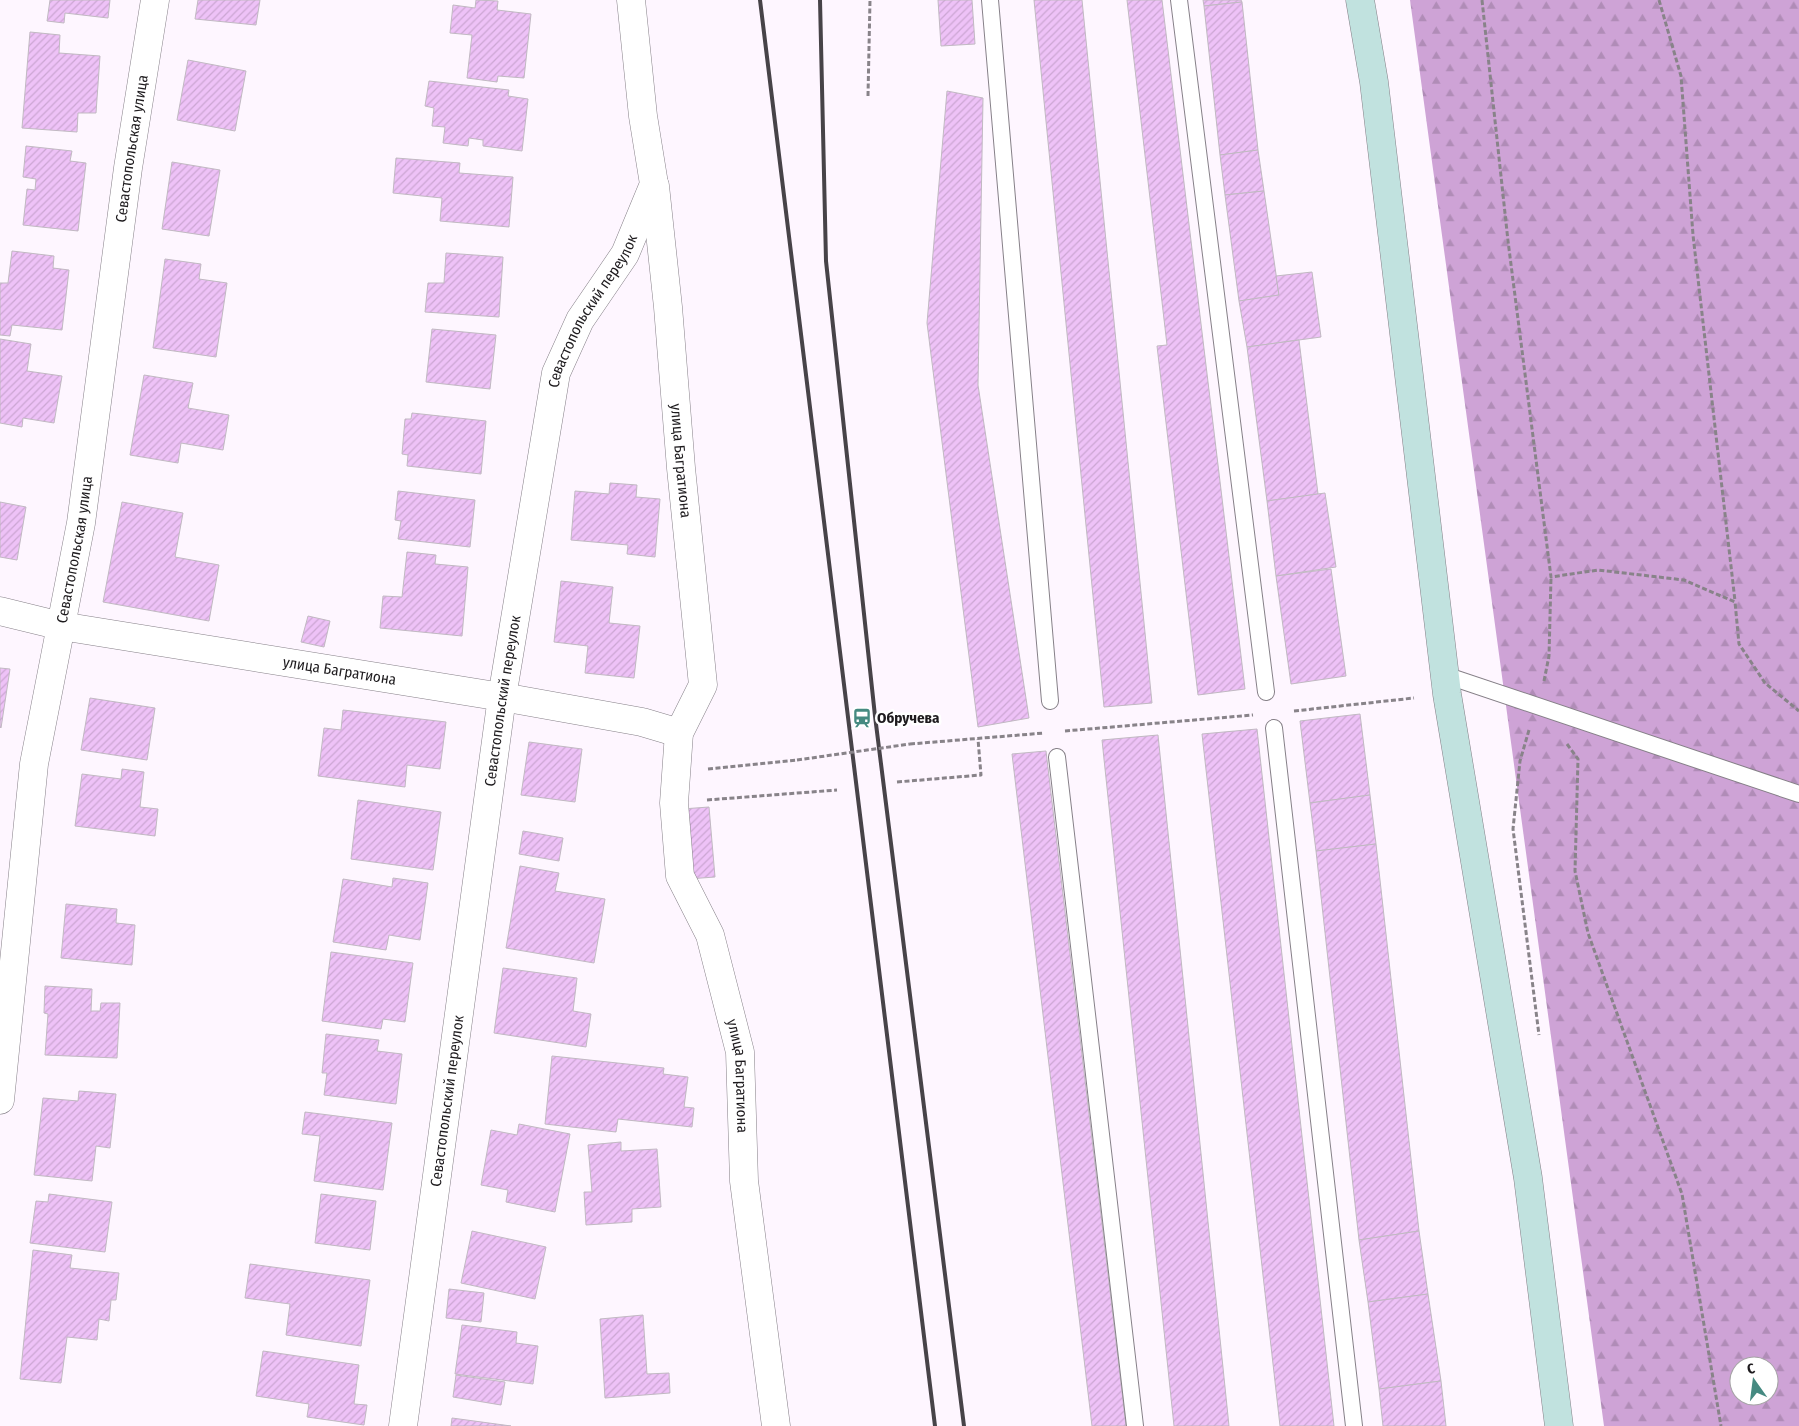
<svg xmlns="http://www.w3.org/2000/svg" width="1799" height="1426" font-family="'Fira Sans Condensed',sans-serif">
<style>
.forest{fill:url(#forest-firs);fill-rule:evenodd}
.building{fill:url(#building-hatch);stroke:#c1b9c2}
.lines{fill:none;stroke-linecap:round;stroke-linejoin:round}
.lane-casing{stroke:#868088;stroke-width:18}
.street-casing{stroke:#868088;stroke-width:29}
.secondary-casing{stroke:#868088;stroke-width:29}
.path{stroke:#888389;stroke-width:3;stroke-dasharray:5 2.5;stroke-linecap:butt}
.lane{stroke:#fff;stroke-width:16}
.street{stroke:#fff;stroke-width:28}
.secondary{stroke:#c1e2df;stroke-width:28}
.rail{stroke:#474348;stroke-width:4}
.path-bridge{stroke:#888389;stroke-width:3;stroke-dasharray:5 2.5;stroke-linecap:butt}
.labels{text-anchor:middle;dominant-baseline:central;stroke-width:5;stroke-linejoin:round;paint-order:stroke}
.street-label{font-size:15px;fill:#1e1b1e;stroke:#fff}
.poi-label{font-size:15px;font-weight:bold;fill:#1e1b1e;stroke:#fff;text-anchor:start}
</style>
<defs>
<pattern id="forest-firs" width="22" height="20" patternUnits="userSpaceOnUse" patternTransform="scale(1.25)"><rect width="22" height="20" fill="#cea3d6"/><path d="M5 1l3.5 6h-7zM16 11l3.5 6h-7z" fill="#b08cb7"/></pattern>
<pattern id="building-hatch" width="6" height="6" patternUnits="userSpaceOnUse" patternTransform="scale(1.25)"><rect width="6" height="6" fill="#eec2f7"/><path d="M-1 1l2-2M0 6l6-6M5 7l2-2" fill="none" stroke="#cca6d3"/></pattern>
</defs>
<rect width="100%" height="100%" fill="#fef6ff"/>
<path class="forest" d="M1410,0H1799V1426H1604ZM1739,1366H1769V1396H1739Z"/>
<g class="building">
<polygon points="50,0 110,0 108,18 65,13 64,23 47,21"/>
<polygon points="198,0 260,0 256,25 195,19"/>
<polygon points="476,0 498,1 497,10 531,14 524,78 498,76 497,82 467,78 472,35 450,33 453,5 475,8"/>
<polygon points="938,0 972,0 975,44 941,46"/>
<polygon points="1034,0 1082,0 1152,703 1104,707"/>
<polygon points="1127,0 1162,0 1245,689 1198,695 1157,346 1167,345"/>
<polygon points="1203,0 1241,0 1242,2 1204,6"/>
<polygon points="1242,2 1258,150 1220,155 1204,6"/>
<polygon points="30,32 60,35 59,53 100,56 96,113 78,113 77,132 22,128"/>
<polygon points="188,60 246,71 235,131 177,120"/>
<polygon points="429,81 509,90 508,96 528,99 522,151 483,146 483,140 469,138 468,146 443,143 445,127 432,126 434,108 425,106"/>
<polygon points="947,91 983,98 978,385 1029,718 978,727 927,323"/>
<polygon points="26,146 72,151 70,161 86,163 78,231 23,225 27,189 35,190 36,179 23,177"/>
<polygon points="1258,150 1264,191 1225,195 1220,155"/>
<polygon points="396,158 460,163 459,173 513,177 509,227 440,221 442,198 393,193"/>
<polygon points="172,162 220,170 209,236 162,229"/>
<polygon points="1264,191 1279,295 1239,301 1225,195"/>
<polygon points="12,251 54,256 53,268 69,270 62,330 12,325 10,336 0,335 0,283 8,283"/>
<polygon points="446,253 503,257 499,317 425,312 428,283 444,283"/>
<polygon points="165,259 201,264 199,279 227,283 216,357 153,348"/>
<polygon points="1312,272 1321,337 1247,347 1239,301 1279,295 1276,276"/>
<polygon points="432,329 496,335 490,389 426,382"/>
<polygon points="0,339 31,344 27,371 62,376 54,423 23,418 22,427 0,423"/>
<polygon points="1299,340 1318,494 1267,501 1247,347"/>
<polygon points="144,375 193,383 188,408 229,415 223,450 181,443 178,463 130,455"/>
<polygon points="412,413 486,421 481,474 407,466 408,455 402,454 405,419 411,419"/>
<polygon points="610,483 637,485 636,497 660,499 655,557 627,554 628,545 571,540 575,491 609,494"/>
<polygon points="398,491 475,500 470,547 398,539 401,521 395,520"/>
<polygon points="1325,493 1336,567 1276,576 1267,501"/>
<polygon points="0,502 26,507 17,560 0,557"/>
<polygon points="122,502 183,513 175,557 219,565 209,621 103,602"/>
<polygon points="407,552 436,555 435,564 468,567 462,636 380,628 383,596 402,597"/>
<polygon points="1331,569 1346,676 1291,684 1276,576"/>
<polygon points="561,581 613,587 609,623 640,626 634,678 585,673 588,646 554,642"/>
<polygon points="308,616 330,621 324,647 301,642"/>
<polygon points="0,668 10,669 1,728 0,727"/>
<polygon points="90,698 155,708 147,760 81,750"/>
<polygon points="343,710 446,722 440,769 407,765 405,787 318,776 324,728 341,730"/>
<polygon points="1360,714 1370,795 1310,803 1300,721"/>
<polygon points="1257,729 1334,1426 1280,1426 1202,734"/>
<polygon points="1158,735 1229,1426 1174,1426 1102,740"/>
<polygon points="529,742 582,749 575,802 521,795"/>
<polygon points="1046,751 1126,1426 1092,1426 1012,754"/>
<polygon points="122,769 144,772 140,807 158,809 155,836 75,826 82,774 121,779"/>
<polygon points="1370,795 1376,844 1316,851 1310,803"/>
<polygon points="358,800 441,812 433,870 351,859"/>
<polygon points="709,807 715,877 688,879 682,809"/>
<polygon points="523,831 563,838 559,861 519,854"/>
<polygon points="1376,844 1419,1231 1359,1240 1316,851"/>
<polygon points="520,866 559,873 555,891 605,899 594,963 506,948"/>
<polygon points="393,878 428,883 420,940 389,935 386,950 333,942 343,879 392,887"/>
<polygon points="66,904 117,909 116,923 135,925 132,965 61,958"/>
<polygon points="331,952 413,963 405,1022 383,1019 381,1029 322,1021"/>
<polygon points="503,968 577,978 573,1011 591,1014 586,1047 494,1033"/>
<polygon points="45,986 92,989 91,1011 100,1011 101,1003 120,1003 117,1058 45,1055 48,1014 44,1013"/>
<polygon points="326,1034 379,1040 377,1051 402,1054 396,1104 324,1095 327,1073 322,1073"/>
<polygon points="552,1056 664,1068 663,1074 688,1077 684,1107 694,1108 692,1127 618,1119 616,1132 545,1124"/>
<polygon points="79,1091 116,1094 110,1148 96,1146 92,1181 34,1175 43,1098 78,1101"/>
<polygon points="305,1112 392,1123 383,1190 314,1181 320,1136 302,1134"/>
<polygon points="519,1124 570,1134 555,1212 506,1202 508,1190 481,1185 491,1130 517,1135"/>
<polygon points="621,1142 621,1151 657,1149 661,1207 632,1209 632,1222 586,1225 584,1192 592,1192 588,1145"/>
<polygon points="49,1194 112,1202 105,1252 30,1243 36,1201 48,1202"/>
<polygon points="321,1194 376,1201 370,1250 315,1243"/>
<polygon points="472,1231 546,1247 535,1299 461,1283"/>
<polygon points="1419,1231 1428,1294 1368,1302 1359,1240"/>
<polygon points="33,1250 72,1255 70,1268 119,1273 116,1300 111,1300 109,1321 99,1319 97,1340 67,1337 61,1383 20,1379"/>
<polygon points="250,1264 370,1280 361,1346 286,1335 290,1304 245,1298"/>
<polygon points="449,1289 484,1293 481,1322 446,1318"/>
<polygon points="1428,1294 1441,1381 1379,1389 1368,1302"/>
<polygon points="643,1315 647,1374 669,1373 670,1393 605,1398 600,1319"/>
<polygon points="462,1325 517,1332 516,1343 538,1346 533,1384 455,1374"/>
<polygon points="263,1351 359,1365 354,1404 367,1405 364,1425 307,1417 309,1404 256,1396"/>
<polygon points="456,1375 505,1382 501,1405 453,1397"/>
<polygon points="1441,1381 1446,1426 1383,1426 1379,1389"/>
<polygon points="452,1418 511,1426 451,1426"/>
</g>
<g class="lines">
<defs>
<g id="lane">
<polyline points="990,0 1050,701"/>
<polyline points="1179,0 1266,692"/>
<polyline points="1445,675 1799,794"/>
<polyline points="1274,728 1354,1426"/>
<polyline points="1057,757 1135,1426"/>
</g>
<g id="street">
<path id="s1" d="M655,186L668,307L681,468L703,685L679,733L674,803L680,876L710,935L740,1052L744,1181L776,1426"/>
<path id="s2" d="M0,611L61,626L502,697L642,722L679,733"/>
<path id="s3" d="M0,1100L34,764L81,523L128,168L155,0"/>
<path id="s4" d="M403,1426L502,697L556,373L580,320L625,254L654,184L643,116L631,0"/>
</g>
<polyline id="secondary" points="1360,0 1374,82 1447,694 1528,1178 1559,1426"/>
</defs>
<use href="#lane" class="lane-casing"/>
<use href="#street" class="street-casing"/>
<use href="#secondary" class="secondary-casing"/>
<g class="path">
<polyline points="1482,0 1508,241 1551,577 1598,570 1684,580 1735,602 1739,644 1765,683 1799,711"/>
<polyline points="1659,0 1681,76 1693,235 1735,601"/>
<polyline points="868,96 870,0"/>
<polyline points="1544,681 1549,656 1551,577"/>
<polyline points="1294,711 1414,698"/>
<polyline points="1529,730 1520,761 1513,829 1539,1035"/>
<polyline points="1065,731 1253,715"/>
<polyline points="910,744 1044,733"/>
<polyline points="1567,744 1578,759 1575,871 1588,933 1682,1194 1721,1426"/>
<polyline points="708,769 797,760"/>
<polyline points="897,782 981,775 978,739"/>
<polyline points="707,800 837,790"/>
</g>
<use href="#lane" class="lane"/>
<use href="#street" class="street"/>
<use href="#secondary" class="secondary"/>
<g class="rail">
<polyline points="760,0 935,1426"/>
<polyline points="820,0 826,261 875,716 964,1426"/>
</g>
<polyline class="path-bridge" points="797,760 910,744"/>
</g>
<defs>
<symbol id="station-bare" viewBox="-9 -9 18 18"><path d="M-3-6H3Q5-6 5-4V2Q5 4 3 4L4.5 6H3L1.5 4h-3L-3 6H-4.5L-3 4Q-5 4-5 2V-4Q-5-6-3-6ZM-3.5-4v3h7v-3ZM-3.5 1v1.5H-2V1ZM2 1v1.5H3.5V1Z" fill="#458a81" stroke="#fff" stroke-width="2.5" paint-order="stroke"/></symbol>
</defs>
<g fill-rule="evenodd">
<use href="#station-bare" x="848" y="704" width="28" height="28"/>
</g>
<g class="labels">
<g class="street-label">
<text stroke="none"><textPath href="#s3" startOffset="961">Севастопольская улица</textPath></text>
<text stroke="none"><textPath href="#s4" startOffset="1136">Севастопольский переулок</textPath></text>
<text stroke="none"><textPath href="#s1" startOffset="276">улица Багратиона</textPath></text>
<text stroke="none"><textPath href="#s3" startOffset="556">Севастопольская улица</textPath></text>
<text stroke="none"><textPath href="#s2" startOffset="345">улица Багратиона</textPath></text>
<text stroke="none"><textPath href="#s4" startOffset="732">Севастопольский переулок</textPath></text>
<text stroke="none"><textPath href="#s1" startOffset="909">улица Багратиона</textPath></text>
<text stroke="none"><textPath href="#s4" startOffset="328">Севастопольский переулок</textPath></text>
</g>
<g class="poi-label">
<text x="877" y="718">Обручева</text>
</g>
</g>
<g transform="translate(1754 1381) rotate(346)"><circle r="24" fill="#ffffff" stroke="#a5a4a5"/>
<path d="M0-4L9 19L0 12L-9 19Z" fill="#458a81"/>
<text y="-8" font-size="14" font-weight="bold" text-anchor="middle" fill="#1e1b1e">С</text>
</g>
</svg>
